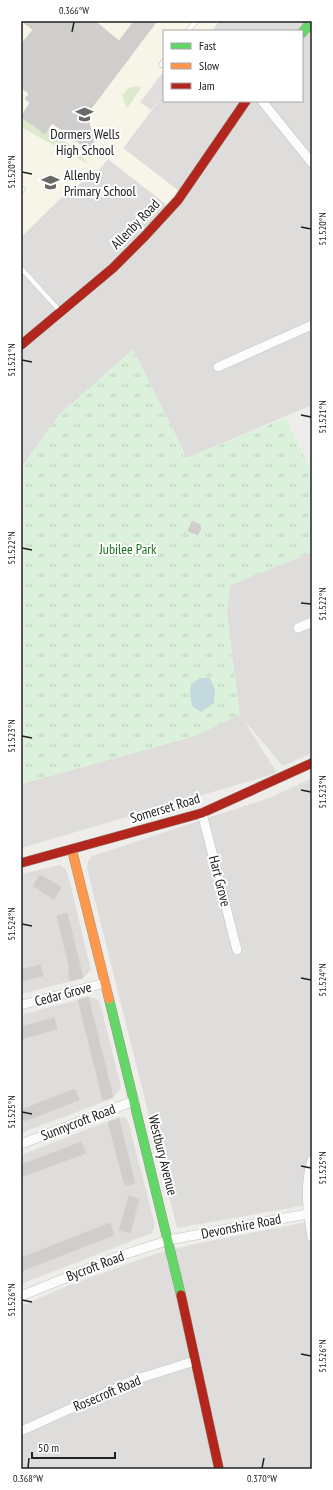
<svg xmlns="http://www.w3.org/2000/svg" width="333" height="1490" font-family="'PT Sans Narrow',sans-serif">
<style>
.residential{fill:#dedddc}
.education{fill:#f6f5e8}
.grass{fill:#dde8cd}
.park{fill:url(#park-tufts)}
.parking{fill:#dfdedd}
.water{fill:#c3d9dd}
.building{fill:#d0cecc;stroke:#d2cfcc}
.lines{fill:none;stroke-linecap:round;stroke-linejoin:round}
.lane-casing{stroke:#c2c2c0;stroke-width:5.5}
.street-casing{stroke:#c2c2c0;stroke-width:10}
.fast-casing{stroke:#969784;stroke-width:10}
.slow-casing{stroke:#969784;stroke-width:10}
.jam-casing{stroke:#969784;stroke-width:10}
.lane{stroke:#fdfcfc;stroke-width:4.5}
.street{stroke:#fdfcfc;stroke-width:9}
.fast{stroke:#63d668;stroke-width:9}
.slow{stroke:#ff974d;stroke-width:9}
.jam{stroke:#b3261e;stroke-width:9}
.ticks{fill:none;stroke:#212121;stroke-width:1.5}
.labels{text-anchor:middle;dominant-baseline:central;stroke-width:4;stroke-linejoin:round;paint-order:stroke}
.poi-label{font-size:14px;fill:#212121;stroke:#fff}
.street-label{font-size:14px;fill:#212121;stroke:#fff}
.park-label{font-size:14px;fill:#1a741e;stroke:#fff}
.neatline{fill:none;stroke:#212121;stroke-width:1.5}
.ticks-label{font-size:10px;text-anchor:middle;fill:#212121}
</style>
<defs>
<pattern id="park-tufts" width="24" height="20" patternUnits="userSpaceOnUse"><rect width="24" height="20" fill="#dcf1db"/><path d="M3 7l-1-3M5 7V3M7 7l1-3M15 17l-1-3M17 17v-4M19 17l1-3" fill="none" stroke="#bccebc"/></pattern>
</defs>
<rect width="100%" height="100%" fill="#efedea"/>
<g class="residential">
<polygon points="219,21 312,21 312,405 187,458 133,350 59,415 21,468 21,237 62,197 99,170 108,159 167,205 178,191 123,148 164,94 164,101 302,101 302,31 212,31"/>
<polygon points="312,552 312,753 283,766 243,719 277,773 21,848 21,784 195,736 227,612 230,585"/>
<polygon points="312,778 312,1204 177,1228 87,868 88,861 92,856 272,797"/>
<polygon points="60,865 66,870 68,875 91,970 83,978 21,994 21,874"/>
<polygon points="88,997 95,998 100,1003 121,1087 120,1090 111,1099 21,1133 21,1015"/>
<polygon points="119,1117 126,1118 129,1124 155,1225 152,1233 21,1284 21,1155"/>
<polygon points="312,1221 312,1469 21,1469 21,1306 70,1285 152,1255 190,1245"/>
</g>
<polygon class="education" points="21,21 219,21 212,31 164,31 164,94 123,148 179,191 167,205 108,159 99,170 62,197 21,237 21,127 23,128 21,127"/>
<g class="grass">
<polygon points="139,86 141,88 127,108 122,96 128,88"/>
<polygon points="21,117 44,134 49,129 80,153 88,164 21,127"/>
</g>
<polygon class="park" points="133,349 187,458 286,418 312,472 312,552 230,585 227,612 240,715 195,736 21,784 21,468 59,415"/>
<g class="parking">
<polygon points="164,71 164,94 151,110 140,102"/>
<polygon points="21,253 51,286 43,292 21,268"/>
</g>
<polygon class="water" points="200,678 210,678 215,690 214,703 201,712 192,706 190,693 191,684"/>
<g class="building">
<polygon points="22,21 95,21 119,41 134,21 157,21 87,114 94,144 93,153 52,123 45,134 21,117 30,103 25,99 29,94 21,87 21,44 33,30"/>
<polygon points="192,521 199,524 201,528 198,535 188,531"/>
<polygon points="40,875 61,887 54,899 33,886"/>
<polygon points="67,913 83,978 70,981 68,971 70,970 57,916"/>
<polygon points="40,965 43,976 21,981 21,970"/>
<polygon points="88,997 113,1097 103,1100 78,1000"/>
<polygon points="54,1018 57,1029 21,1039 21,1027"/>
<polygon points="75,1089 79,1100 25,1121 25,1119 21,1120 21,1110"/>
<polygon points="119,1119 135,1183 125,1186 108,1122"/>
<polygon points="81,1142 86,1153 21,1177 21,1165"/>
<polygon points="129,1196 139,1199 130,1233 119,1230"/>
<polygon points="110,1223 114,1235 21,1271 21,1258"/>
</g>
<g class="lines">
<defs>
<g id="lane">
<polyline points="188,31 196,21"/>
<polyline points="161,65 164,61"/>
<polyline points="21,191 23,189"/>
<polyline points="21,268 59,310"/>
</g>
<g id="street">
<polyline points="262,101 312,163"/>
<polyline points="218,367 312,325"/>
<polyline points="298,628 312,622"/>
<polyline points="202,813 237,950"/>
<polyline points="21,1005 105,983"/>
<polyline points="21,1144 134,1101"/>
<path d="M312,1160C304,1185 308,1212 312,1237"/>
<polyline points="21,1296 117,1257 169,1240 312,1213"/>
<polyline points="21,1431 134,1380 195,1361"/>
</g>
<g id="fast">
<polyline points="302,33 312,21"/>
<polyline points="109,999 181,1295"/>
</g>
<polyline id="slow" points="72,850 109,999"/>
<g id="jam">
<polyline points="21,345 113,268 144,237 178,200 246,101"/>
<polyline points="21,863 202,813 312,763"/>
<polyline points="181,1295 219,1469"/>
</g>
</defs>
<use href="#lane" class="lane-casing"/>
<use href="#street" class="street-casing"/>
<use href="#fast" class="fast-casing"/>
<use href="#slow" class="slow-casing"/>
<use href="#jam" class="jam-casing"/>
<use href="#lane" class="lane"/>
<use href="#street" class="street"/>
<use href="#fast" class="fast"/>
<use href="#slow" class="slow"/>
<use href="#jam" class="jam"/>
</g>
<path class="ticks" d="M72,32L74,22M22,172L32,174M301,227L311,229M22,360L32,362M301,415L311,417M22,548L32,550M301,603L311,604M22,736L32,738M301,790L311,792M22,924L32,926M301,978L311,980M22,1112L32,1114M301,1166L311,1168M22,1300L32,1302M301,1354L311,1356M28,1468L29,1458M262,1468L264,1458"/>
<defs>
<symbol id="school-bare" viewBox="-9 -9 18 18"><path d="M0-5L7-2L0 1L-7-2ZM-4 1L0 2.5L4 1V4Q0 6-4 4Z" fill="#696867" stroke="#fff" stroke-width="2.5" paint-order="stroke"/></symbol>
</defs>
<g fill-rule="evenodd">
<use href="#school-bare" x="72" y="102" width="25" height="25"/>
<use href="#school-bare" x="38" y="170" width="25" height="25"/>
</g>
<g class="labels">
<g class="poi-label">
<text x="85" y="134">Dormers Wells<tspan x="85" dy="16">High School</tspan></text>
<text x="64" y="175" text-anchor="start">Allenby<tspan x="64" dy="16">Primary School</tspan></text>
</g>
<g class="street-label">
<text transform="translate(135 224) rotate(-46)">Allenby Road</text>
<text transform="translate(165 808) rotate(-17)">Somerset Road</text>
<text transform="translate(220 881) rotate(76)">Hart Grove</text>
<text transform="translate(63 994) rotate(-15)">Cedar Grove</text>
<text transform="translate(78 1122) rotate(-21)">Sunnycroft Road</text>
<text transform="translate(163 1155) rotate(76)">Westbury Avenue</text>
<text transform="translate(241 1226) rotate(-11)">Devonshire Road</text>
<text transform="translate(95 1266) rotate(-21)">Bycroft Road</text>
<text transform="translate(107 1393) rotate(-23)">Rosecroft Road</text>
</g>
<g class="park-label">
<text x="128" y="549">Jubilee Park</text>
</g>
</g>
<rect width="333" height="1490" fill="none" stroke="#ffffff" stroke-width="44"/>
<rect x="163" y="30" width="140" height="72" fill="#ffffff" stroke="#a6a6a6"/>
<rect x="171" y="43" width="20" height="6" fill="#63d668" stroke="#a6a6a6"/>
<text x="199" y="50" font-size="12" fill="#212121">Fast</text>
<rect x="171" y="63" width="20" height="6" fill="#ff974d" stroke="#a6a6a6"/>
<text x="199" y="70" font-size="12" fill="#212121">Slow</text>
<rect x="171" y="83" width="20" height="6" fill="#b3261e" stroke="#a6a6a6"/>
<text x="199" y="90" font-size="12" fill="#212121">Jam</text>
<path d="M32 1452v6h83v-6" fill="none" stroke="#212121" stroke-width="2"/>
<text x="38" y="1452" font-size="12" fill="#212121" stroke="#ffffff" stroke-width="3" paint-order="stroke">50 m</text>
<rect x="22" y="22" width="289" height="1446" class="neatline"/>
<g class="ticks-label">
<text x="74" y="14">0.366°W</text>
<text transform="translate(11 172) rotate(-90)" y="4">51.520°N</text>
<text transform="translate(322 229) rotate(-90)" y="4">51.520°N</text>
<text transform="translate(11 360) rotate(-90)" y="4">51.521°N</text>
<text transform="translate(322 417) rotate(-90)" y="4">51.521°N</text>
<text transform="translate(11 548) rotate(-90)" y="4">51.522°N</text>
<text transform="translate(322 604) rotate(-90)" y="4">51.522°N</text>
<text transform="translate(11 736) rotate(-90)" y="4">51.523°N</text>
<text transform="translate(322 792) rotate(-90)" y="4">51.523°N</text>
<text transform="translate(11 924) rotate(-90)" y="4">51.524°N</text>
<text transform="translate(322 980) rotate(-90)" y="4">51.524°N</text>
<text transform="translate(11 1112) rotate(-90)" y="4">51.525°N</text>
<text transform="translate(322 1168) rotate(-90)" y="4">51.525°N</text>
<text transform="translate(11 1300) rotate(-90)" y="4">51.526°N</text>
<text transform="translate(322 1356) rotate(-90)" y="4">51.526°N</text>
<text x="28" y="1482">0.368°W</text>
<text x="262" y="1482">0.370°W</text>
</g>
</svg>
